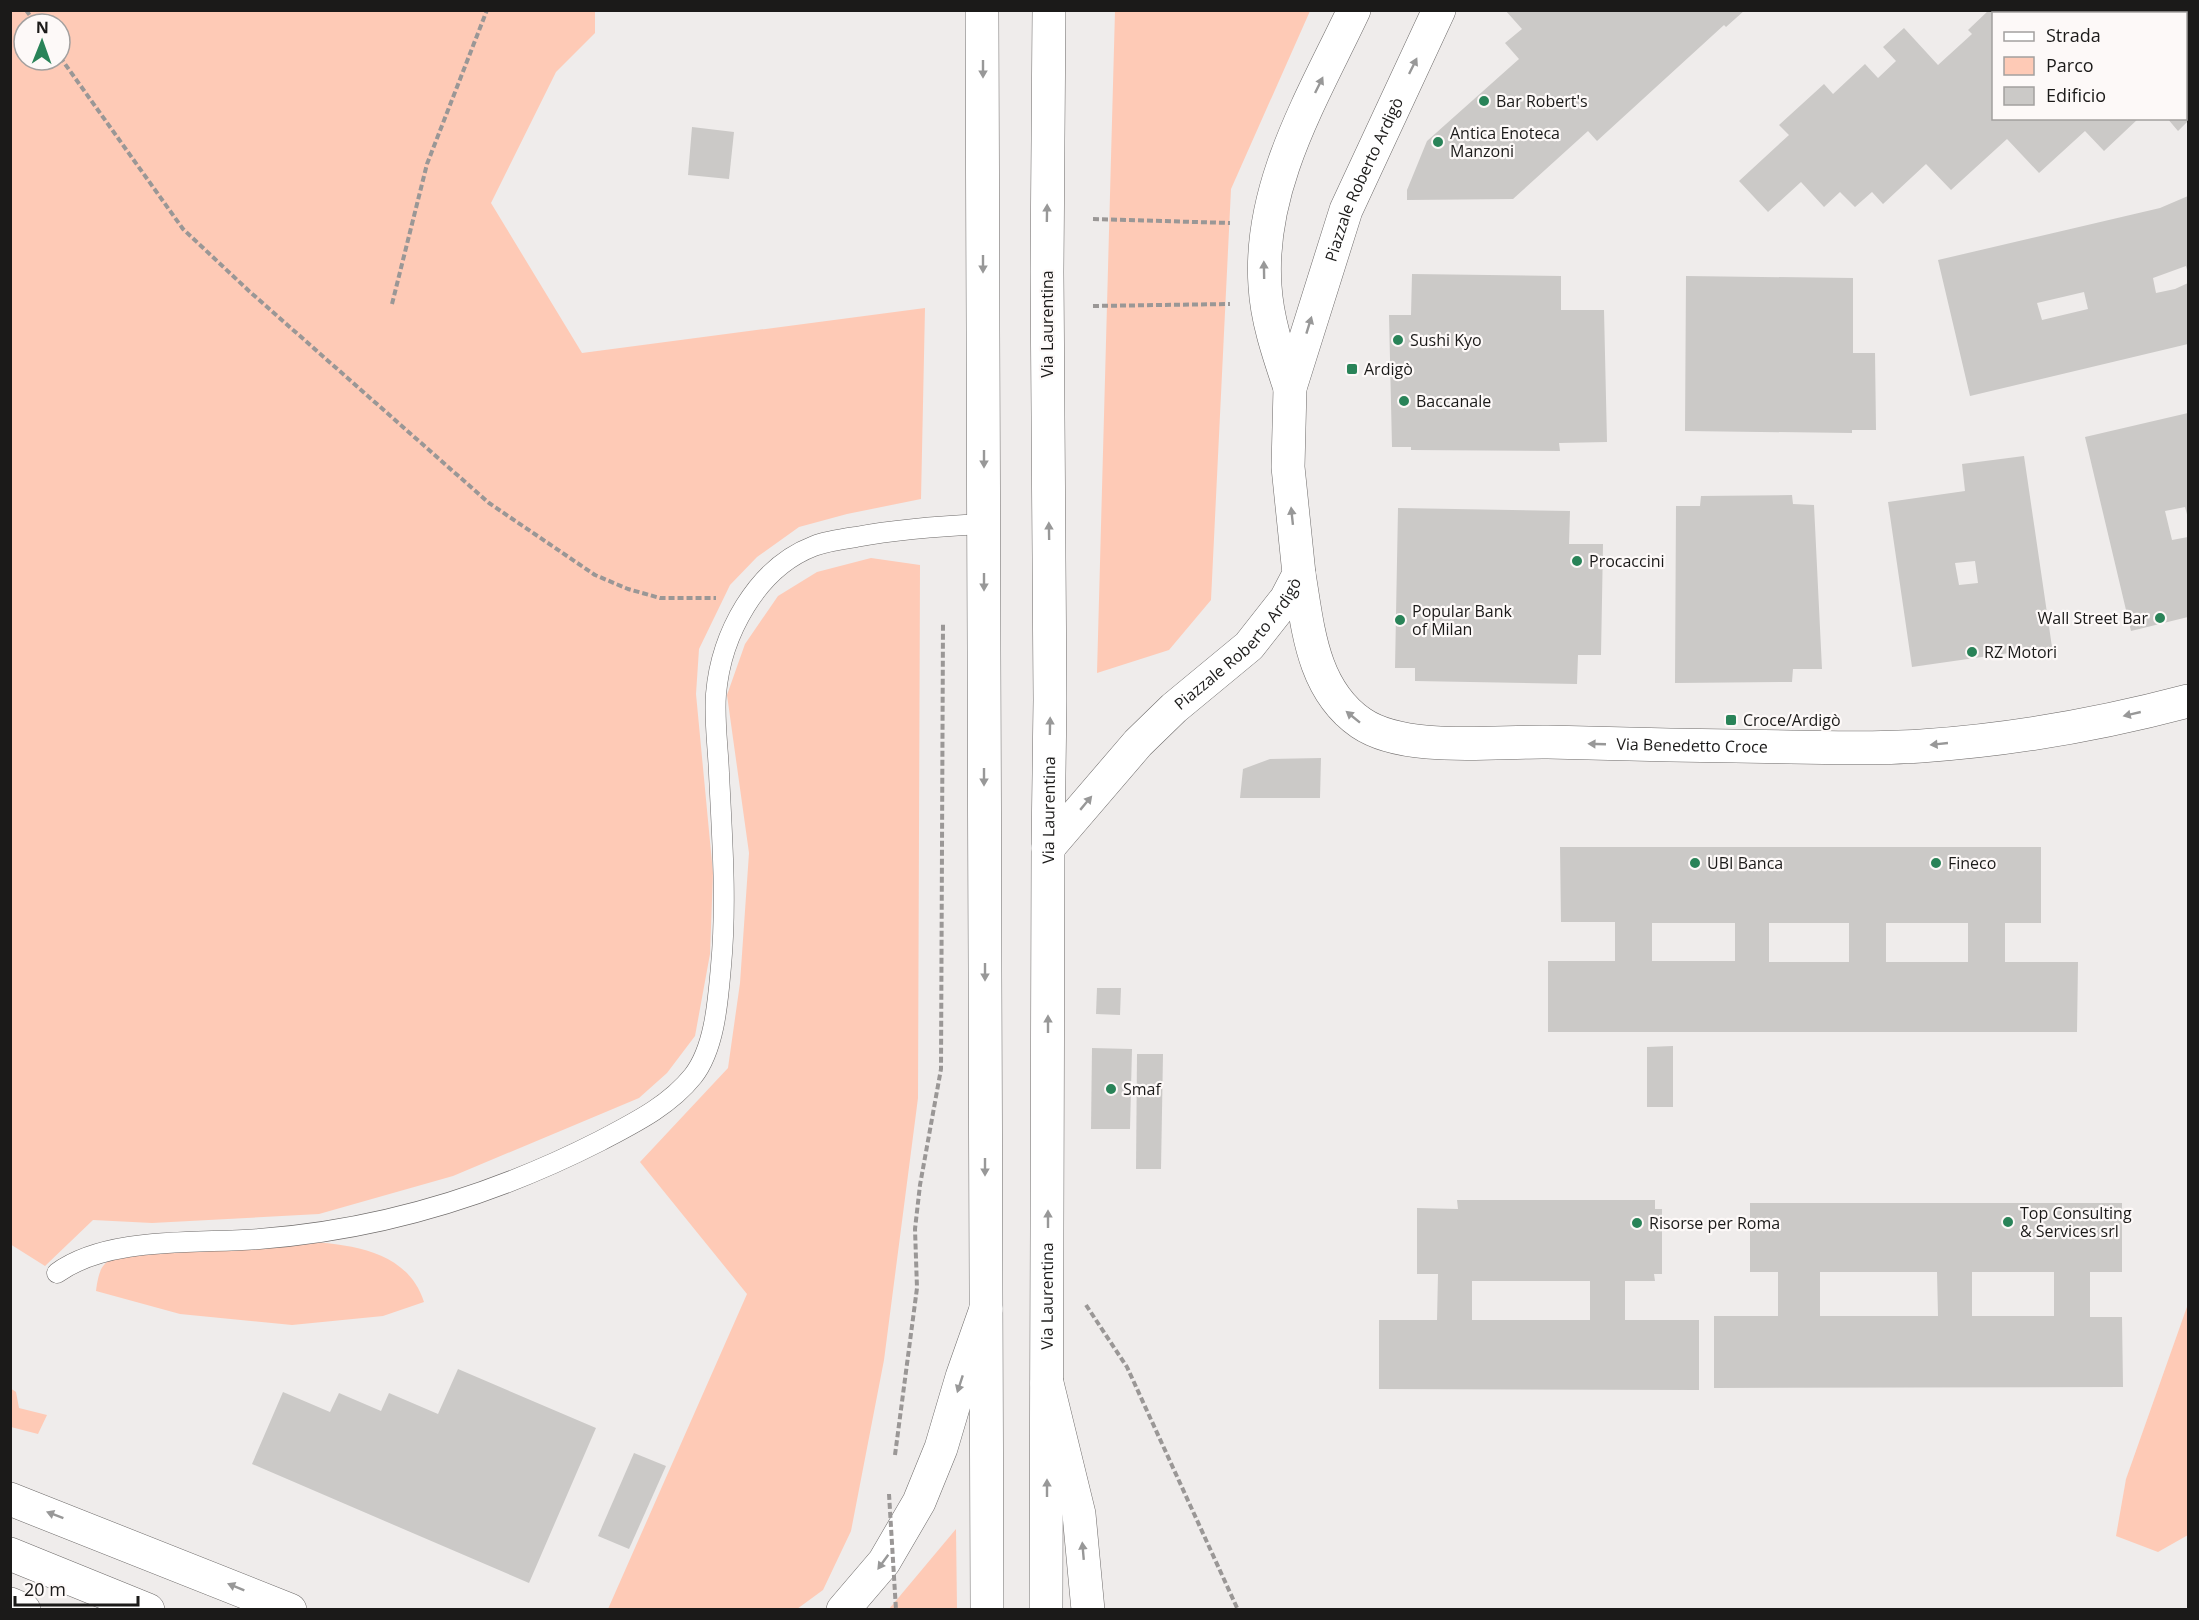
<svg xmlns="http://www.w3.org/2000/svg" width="2199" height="1620" font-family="'Open Sans',sans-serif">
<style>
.green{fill:#fecab6;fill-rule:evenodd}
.building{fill:#cbc9c7;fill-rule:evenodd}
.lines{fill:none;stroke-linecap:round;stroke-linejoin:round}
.lane-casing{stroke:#6d6a69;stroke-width:21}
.street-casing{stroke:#6d6a69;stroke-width:34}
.secondary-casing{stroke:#6d6a69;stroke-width:34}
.highway-casing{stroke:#6d6a69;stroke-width:34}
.path{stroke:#9a9796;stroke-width:4;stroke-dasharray:6 3;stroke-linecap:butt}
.lane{stroke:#fff;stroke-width:20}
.street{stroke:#fff;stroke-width:33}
.secondary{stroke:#fff;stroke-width:33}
.highway{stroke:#fff;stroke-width:33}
.path-bridge{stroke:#9a9796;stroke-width:4;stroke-dasharray:6 3;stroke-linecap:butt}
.oneway{fill:#989898}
.poi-dot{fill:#298358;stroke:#fdf9f8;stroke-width:2}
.labels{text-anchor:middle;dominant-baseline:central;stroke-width:4.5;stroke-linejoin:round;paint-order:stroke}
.poi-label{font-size:16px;fill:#1b1a19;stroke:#fdf9f8;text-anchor:start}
.street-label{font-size:16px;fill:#1b1a19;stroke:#fdf9f8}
</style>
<rect width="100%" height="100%" fill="#efeceb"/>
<g class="green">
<path d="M10,11H595V33L556,72L491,203L582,353L925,308L921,499L847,514L799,527L757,557L730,585L699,649L696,694L713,873L710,954L695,1036L667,1073L639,1098L453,1176L319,1214L152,1223L93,1220L45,1266L10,1244ZM24,24H60V60H24Z"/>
<polygon points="1115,11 1310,11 1231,189 1211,600 1169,650 1097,673"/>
<polygon points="871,558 920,565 918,1098 884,1360 851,1531 823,1590 797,1609 608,1609 747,1294 640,1162 728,1068 740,983 749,853 727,695 745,644 778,596 817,572"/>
<path d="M290,1240C339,1244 406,1245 424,1302L383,1316L292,1325L180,1314L96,1291C100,1261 105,1260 133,1253Z"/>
<polygon points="2188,1304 2188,1535 2158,1552 2116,1536 2126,1479"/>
<polygon points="10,1388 16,1392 19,1408 47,1415 38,1434 11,1427"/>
<polygon points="956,1529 957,1609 889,1609"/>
</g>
<g class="building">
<polygon points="1505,10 1745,10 1726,27 1724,25 1597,141 1588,131 1513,199 1407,200 1407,190 1427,141 1519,59 1505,43 1522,29"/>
<polygon points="1989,10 2014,10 2017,14 1994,14 1994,118 2139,118 2104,151 2085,131 2039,173 2007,139 1951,190 1926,164 1883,204 1872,192 1855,207 1840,192 1824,207 1801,182 1768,212 1739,181 1789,135 1779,125 1824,84 1833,94 1865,64 1878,78 1896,61 1883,47 1904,28 1938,65 1972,34 1968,30"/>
<polygon points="2078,10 2188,10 2188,121 2178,131 2167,118 2186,118 2186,14 2074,14"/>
<polygon points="692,127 734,132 729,179 688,175"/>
<path d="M2188,196V273L2186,266L2153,278L2156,293L2175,289L2188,283V344L1970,396L1938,260L2160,208ZM2084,292L2088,309L2042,320L2037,303Z"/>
<polygon points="1412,274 1561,276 1561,310 1604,310 1607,442 1559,443 1560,451 1411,450 1411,447 1392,447 1389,315 1411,315"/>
<polygon points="1686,276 1853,278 1853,353 1875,353 1876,430 1852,430 1852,433 1685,431"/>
<polygon points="2188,413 2188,518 2185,507 2165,511 2172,540 2188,537 2188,617 2131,631 2085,437"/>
<path d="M2024,456L2052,647L1912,667L1888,502L1965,491L1962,464ZM1975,561L1978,583L1959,585L1955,563Z"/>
<polygon points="1792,495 1793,504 1814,505 1822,669 1793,669 1792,682 1675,683 1676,506 1700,506 1701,496"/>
<polygon points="1398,508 1570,511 1569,544 1603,544 1601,655 1578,655 1577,684 1415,681 1415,668 1395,668"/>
<polygon points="1321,758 1320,798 1240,798 1243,769 1270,759"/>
<path d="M1560,847H2041V923H2005V962H2078L2077,1032H1548V961H1615V922H1561ZM1652,923H1735V961H1652ZM1769,923H1849V962H1769ZM1886,923H1968V962H1886Z"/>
<polygon points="1097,988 1121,988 1120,1015 1096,1014"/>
<polygon points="1673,1046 1673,1107 1647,1107 1647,1047"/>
<polygon points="1092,1048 1132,1049 1130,1129 1091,1129"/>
<polygon points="1137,1054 1163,1054 1161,1169 1136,1169"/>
<path d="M1457,1200H1655V1209H1662V1274H1654L1655,1281H1625V1320H1699V1390L1379,1389V1320H1437L1438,1274H1417V1208L1458,1209ZM1472,1281H1590V1320H1472Z"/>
<path d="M1750,1203H2122V1272H2090V1317H2122L2123,1387L1714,1388V1316H1778V1272H1750ZM1820,1272H1937L1938,1316H1820ZM1972,1272H2054V1316H1972Z"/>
<polygon points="458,1369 596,1428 529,1583 252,1464 283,1392 330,1412 339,1393 381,1411 389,1393 438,1414"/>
<polygon points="634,1453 666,1466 629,1549 598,1536"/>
</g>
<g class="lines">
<defs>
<path id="lane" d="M57,1273C108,1236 196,1244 259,1239C378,1230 494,1195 600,1141C634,1123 669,1106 693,1076C715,1048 718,1000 721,966C727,902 722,837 719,773C718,747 714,720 716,694C721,635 756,568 814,546C827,541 842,539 856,537C898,529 941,526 984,524"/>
<g id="street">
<path d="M1290,388C1279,355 1267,321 1265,286C1258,186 1313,97 1354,10"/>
<path id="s1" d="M1299,574C1308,628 1312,689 1361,723C1405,753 1494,741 1548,742C1629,744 1709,746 1790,747C1833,748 1877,749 1921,746C2011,740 2101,724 2188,701"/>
</g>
<g id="secondary">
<polyline points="982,10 987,1610"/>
<path id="s2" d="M1048,848L1138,743L1174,708L1249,646L1286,599L1299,574L1288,467L1290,388L1346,210L1439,10"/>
<path id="s3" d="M1046,1610L1048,848L1050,700L1047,272L1049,10"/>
</g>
<g id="highway">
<polyline points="1047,1383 1079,1514 1088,1610"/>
<polyline points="10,1499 290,1610"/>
<polyline points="10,1554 148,1610"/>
<polyline points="10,1604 24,1610"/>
<polyline points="843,1610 884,1562 919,1502 941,1448 962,1377 986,1309"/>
</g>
</defs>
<use href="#lane" class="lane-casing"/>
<use href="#street" class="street-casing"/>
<use href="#secondary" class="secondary-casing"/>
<use href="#highway" class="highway-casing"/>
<g class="path">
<polyline points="26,10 36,24"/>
<polyline points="60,57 183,229 249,291 489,503 595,575 628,589 660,598 716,598"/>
<polyline points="1093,219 1230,223"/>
<polyline points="392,304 427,164 487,10"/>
<polyline points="1093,306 1230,304"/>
<polyline points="1086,1305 1127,1367 1238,1610"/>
<polyline points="895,1455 917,1288 915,1229 920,1185 941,1069 943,623"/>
</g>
<use href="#lane" class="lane"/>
<use href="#street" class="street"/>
<use href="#secondary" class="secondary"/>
<use href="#highway" class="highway"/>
<polyline class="path-bridge" points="889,1494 896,1610"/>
</g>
<defs><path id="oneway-solid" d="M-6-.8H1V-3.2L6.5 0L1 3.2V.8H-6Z" transform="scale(1.5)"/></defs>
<g class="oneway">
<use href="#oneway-solid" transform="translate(1413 66) rotate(-64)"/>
<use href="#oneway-solid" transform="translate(983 69) rotate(90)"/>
<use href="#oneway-solid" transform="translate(1319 85) rotate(-64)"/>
<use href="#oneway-solid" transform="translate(1047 213) rotate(-89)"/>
<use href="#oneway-solid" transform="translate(983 264) rotate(90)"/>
<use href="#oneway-solid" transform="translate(1264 270) rotate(-91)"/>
<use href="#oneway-solid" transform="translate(1309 325) rotate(-73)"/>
<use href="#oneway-solid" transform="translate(984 459) rotate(90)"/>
<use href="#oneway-solid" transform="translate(1292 516) rotate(-96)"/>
<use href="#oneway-solid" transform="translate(1049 531) rotate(-91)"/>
<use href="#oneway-solid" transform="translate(984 582) rotate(90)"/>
<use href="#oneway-solid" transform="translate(2132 714) rotate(167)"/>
<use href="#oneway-solid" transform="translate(1353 717) rotate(-141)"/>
<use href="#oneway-solid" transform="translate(1050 726) rotate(-89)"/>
<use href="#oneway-solid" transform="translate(1597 744) rotate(-178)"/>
<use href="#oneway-solid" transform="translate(1939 744) rotate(174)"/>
<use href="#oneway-solid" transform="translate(984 777) rotate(90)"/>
<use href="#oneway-solid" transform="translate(1086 803) rotate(-50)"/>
<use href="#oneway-solid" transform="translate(985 972) rotate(90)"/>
<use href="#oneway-solid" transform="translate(1048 1024) rotate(-90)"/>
<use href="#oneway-solid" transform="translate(985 1167) rotate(90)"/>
<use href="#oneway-solid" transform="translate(1048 1219) rotate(-90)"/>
<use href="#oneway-solid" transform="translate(960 1384) rotate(108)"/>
<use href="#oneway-solid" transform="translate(1047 1488) rotate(-90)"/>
<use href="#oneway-solid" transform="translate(55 1515) rotate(-159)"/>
<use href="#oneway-solid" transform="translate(1083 1551) rotate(-95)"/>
<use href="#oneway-solid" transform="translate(883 1562) rotate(126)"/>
<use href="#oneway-solid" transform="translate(236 1587) rotate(-158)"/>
</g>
<g class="poi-dot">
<circle cx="1484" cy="101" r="6"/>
<circle cx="1438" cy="142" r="6"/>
<circle cx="1398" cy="340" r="6"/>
<rect x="1346" y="363" width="12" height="12" rx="3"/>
<circle cx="1404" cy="401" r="6"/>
<circle cx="1577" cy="561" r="6"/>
<circle cx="2160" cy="618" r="6"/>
<circle cx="1400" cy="620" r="6"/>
<circle cx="1972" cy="652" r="6"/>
<rect x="1725" y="714" width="12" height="12" rx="3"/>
<circle cx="1695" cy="863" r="6"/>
<circle cx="1936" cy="863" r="6"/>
<circle cx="1111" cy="1089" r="6"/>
<circle cx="2008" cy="1222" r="6"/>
<circle cx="1637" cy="1223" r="6"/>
</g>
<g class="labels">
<g class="poi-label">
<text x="1496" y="101">Bar Robert's</text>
<text x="1450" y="133">Antica Enoteca<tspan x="1450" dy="18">Manzoni</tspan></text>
<text x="1410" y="340">Sushi Kyo</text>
<text x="1364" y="369">Ardigò</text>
<text x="1416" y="401">Baccanale</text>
<text x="1589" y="561">Procaccini</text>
<text x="1412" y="611">Popular Bank<tspan x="1412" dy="18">of Milan</tspan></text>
<text x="2148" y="618" text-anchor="end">Wall Street Bar</text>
<text x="1984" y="652">RZ Motori</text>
<text x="1743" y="720">Croce/Ardigò</text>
<text x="1707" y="863">UBI Banca</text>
<text x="1948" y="863">Fineco</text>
<text x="1123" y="1089">Smaf</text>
<text x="2020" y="1213">Top Consulting<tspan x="2020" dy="18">&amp; Services srl</tspan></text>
<text x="1649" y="1223">Risorse per Roma</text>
</g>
<g class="street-label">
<text stroke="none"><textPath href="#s2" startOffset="782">Piazzale Roberto Ardigò</textPath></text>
<text transform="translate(1047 324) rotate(-90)">Via Laurentina</text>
<text stroke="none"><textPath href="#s2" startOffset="280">Piazzale Roberto Ardigò</textPath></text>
<text stroke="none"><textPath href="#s1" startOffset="501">Via Benedetto Croce</textPath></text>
<text stroke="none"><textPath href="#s3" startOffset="800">Via Laurentina</textPath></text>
<text stroke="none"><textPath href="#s3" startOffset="314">Via Laurentina</textPath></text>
</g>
</g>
<rect width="2199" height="1620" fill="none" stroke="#1b1a19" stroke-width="24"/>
<rect x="1992" y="12" width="195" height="108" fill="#fdf9f8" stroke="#a3a09f" stroke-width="1.5"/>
<rect x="2004" y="32" width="30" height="9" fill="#ffffff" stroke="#a3a09f" stroke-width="1.5"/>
<text x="2046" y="42" font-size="18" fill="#1b1a19">Strada</text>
<rect x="2004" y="57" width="30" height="18" fill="#fecab6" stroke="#a3a09f" stroke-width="1.5"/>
<text x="2046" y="72" font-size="18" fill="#1b1a19">Parco</text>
<rect x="2004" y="87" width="30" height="18" fill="#cbc9c7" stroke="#a3a09f" stroke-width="1.5"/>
<text x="2046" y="102" font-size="18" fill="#1b1a19">Edificio</text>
<g transform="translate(42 42) rotate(1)"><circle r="28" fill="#fdf9f8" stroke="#a3a09f" stroke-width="1.5"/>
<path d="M0-4.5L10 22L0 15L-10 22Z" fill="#298358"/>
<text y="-9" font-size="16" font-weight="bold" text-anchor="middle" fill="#1b1a19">N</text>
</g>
<path d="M15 1596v9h123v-9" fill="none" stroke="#1b1a19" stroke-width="3"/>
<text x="24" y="1596" font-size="18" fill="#1b1a19" stroke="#fdf9f8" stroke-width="4.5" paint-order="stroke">20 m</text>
</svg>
